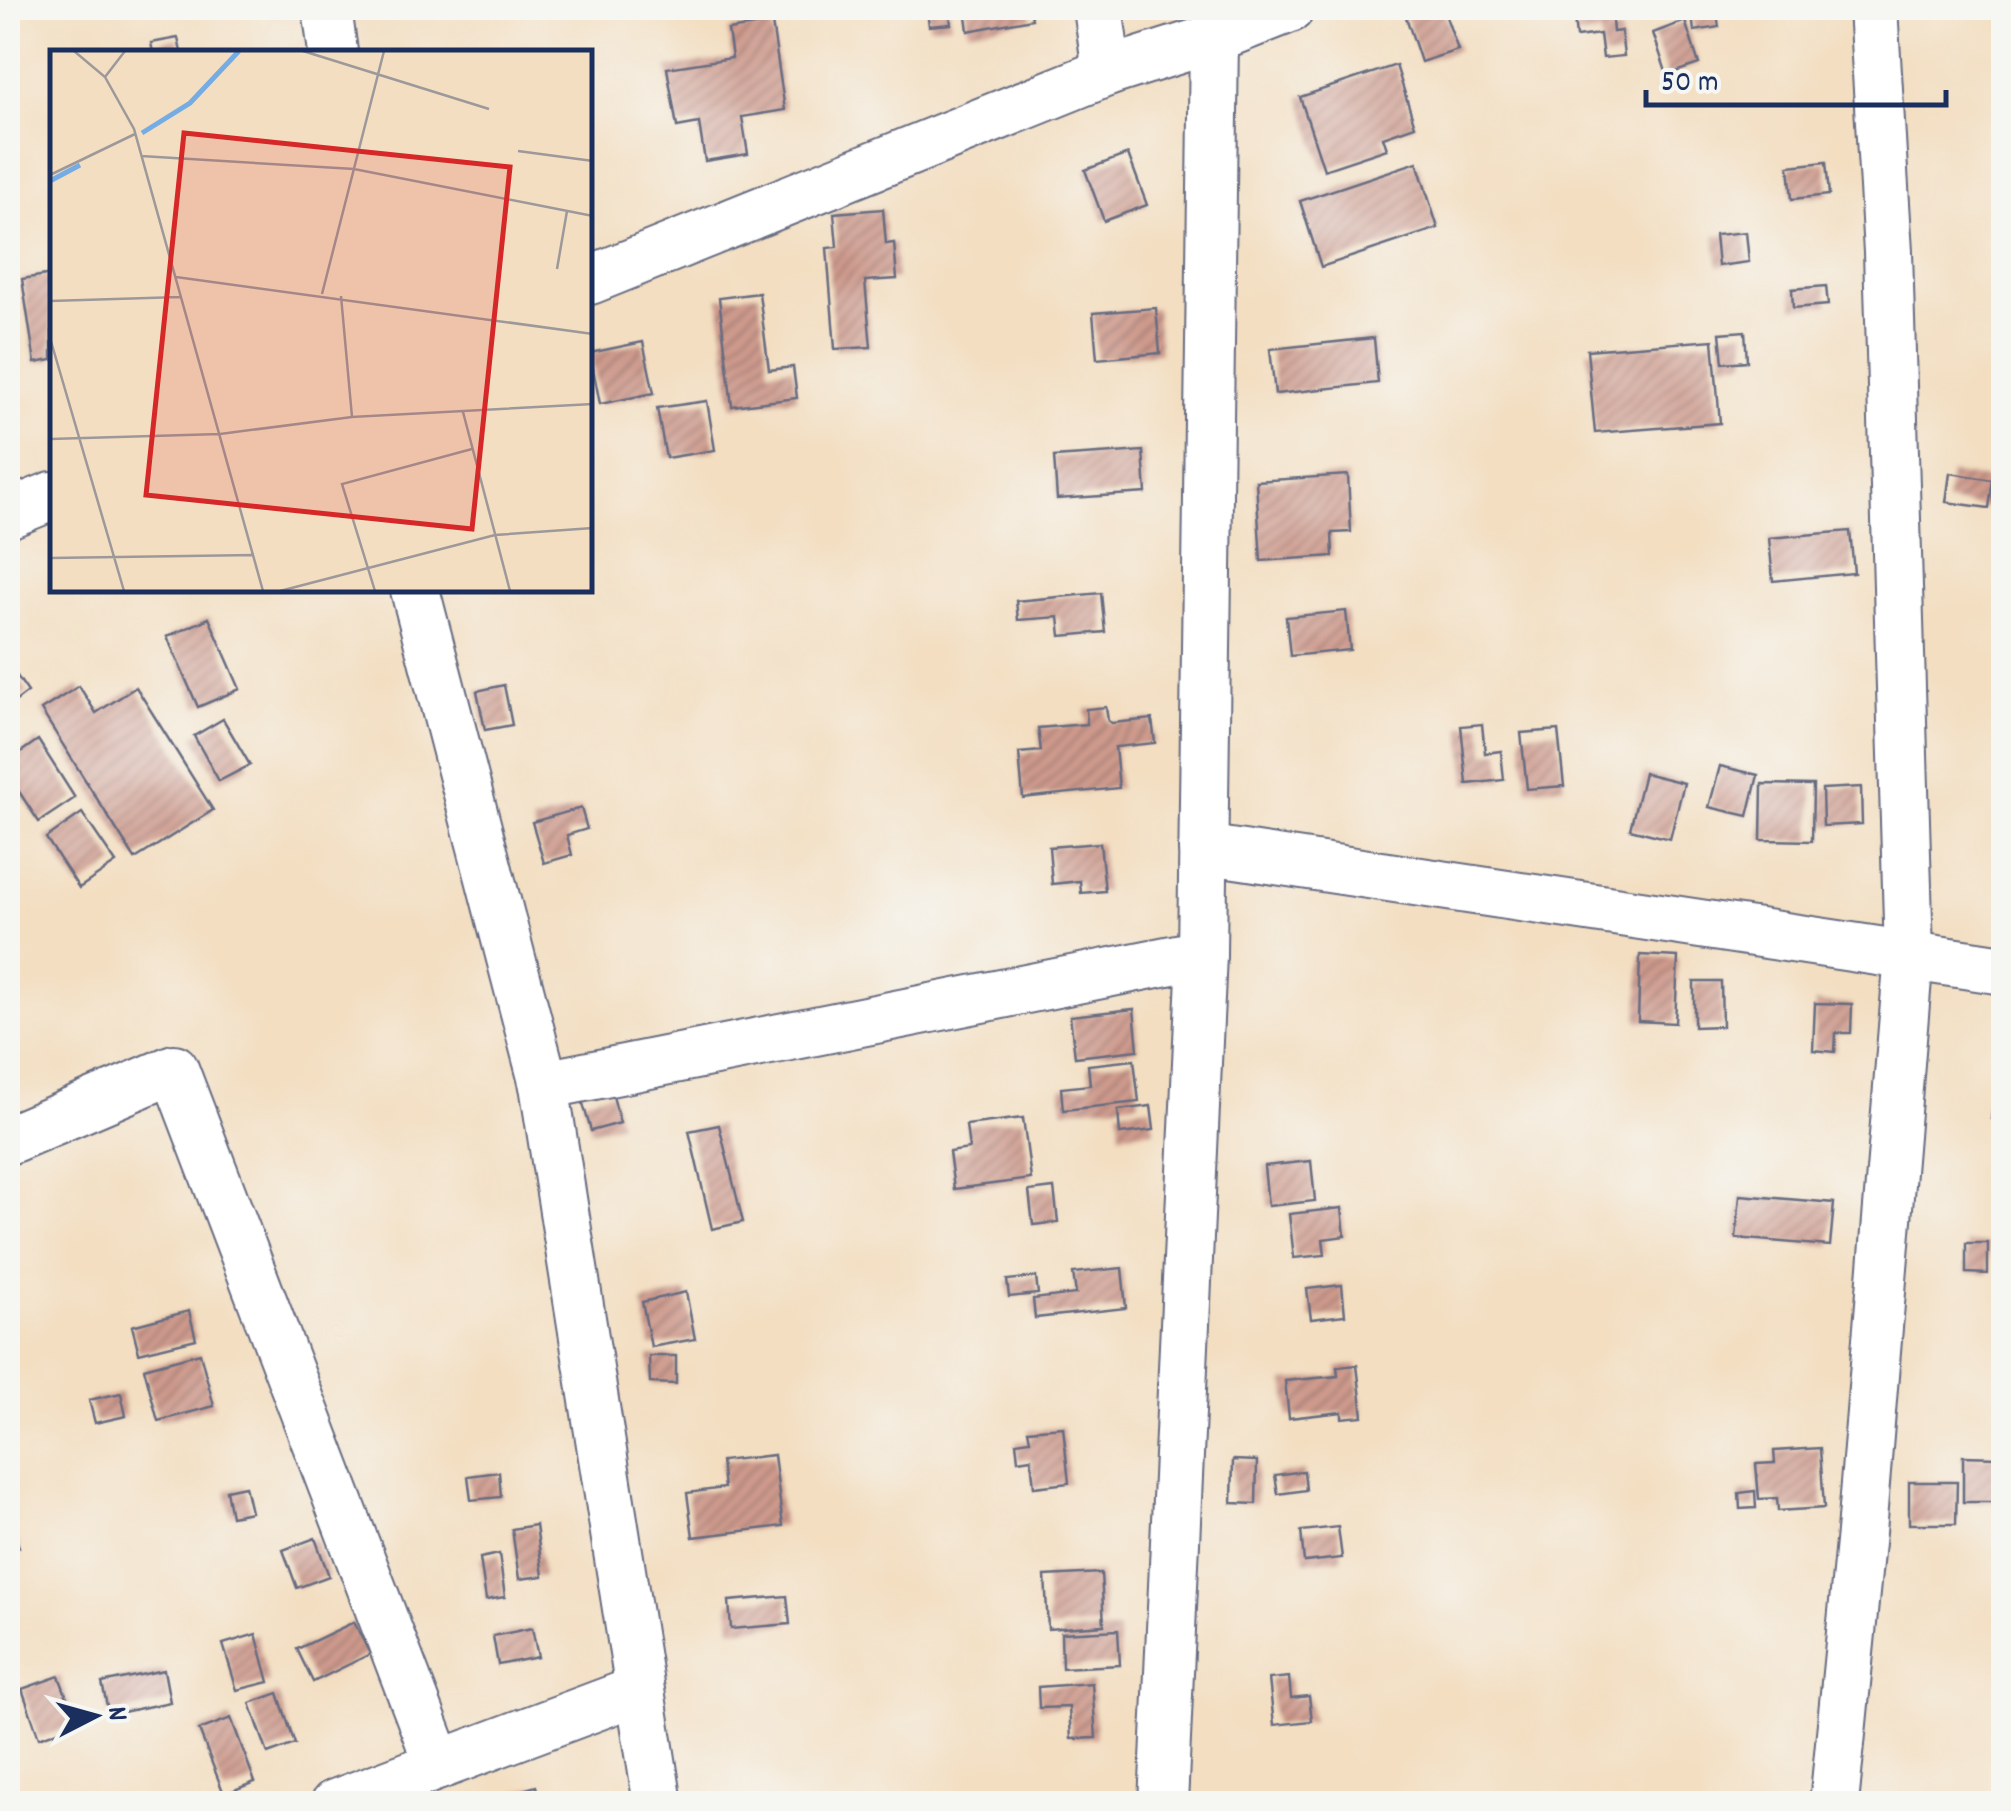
<svg xmlns="http://www.w3.org/2000/svg" width="2011" height="1811" font-family="Dekko,sans-serif">
<style>
.building{fill:url(#building-hatch)}
.lines{fill:none;stroke-linecap:round;stroke-linejoin:round}
.minor-casing{stroke:#676c81;stroke-width:52}
.minor{stroke:#fff;stroke-width:48}
.inset-river{fill:none;stroke:#75ace4;stroke-width:5}
.inset-road{fill:none;stroke:#9d9899;stroke-width:2.5}
.view{fill:#d62828;fill-opacity:0.15;stroke:#d62828;stroke-width:5}
.inset-edge{fill:none;stroke:#1b2f5e;stroke-width:5}
</style>
<defs>
<pattern id="building-hatch" width="6" height="6" patternUnits="userSpaceOnUse" patternTransform="scale(2.5)"><rect width="6" height="6" fill="#ce9a8c"/><path d="M-1 1l2-2M0 6l6-6M5 7l2-2" fill="none" stroke="#a67e76"/></pattern>
</defs>
<rect width="100%" height="100%" fill="#f6f6f2"/>
<filter id="ink" filterUnits="userSpaceOnUse"><feTurbulence type="fractalNoise" baseFrequency=".01" numOctaves="2"/><feDisplacementMap in="SourceGraphic" scale="20" xChannelSelector="R" yChannelSelector="G"/><feConvolveMatrix kernelMatrix="1 2 1 2 8 2 1 2 1" color-interpolation-filters="sRGB"/></filter>
<filter id="wash" filterUnits="userSpaceOnUse"><feTurbulence type="fractalNoise" baseFrequency=".0048" numOctaves="4" result="noise"/><feDisplacementMap in="SourceGraphic" scale="40" xChannelSelector="R" yChannelSelector="G"/><feGaussianBlur stdDeviation="2.25" result="paint"/><feColorMatrix in="noise" values="0 0 0 0 0 0 0 0 0 0 0 0 0 0 0 0 0 1.4 0 .05"/><feComposite in="paint" operator="in"/></filter>
<g filter="url(#wash)">
<rect width="100%" height="100%" fill="#f3dec1"/>
<g id="blocks">
<g class="building">
<polygon points="927,8 949,8 951,24 929,26"/>
<polygon points="965,8 1030,8 1032,19 968,31"/>
<polygon points="1403,8 1443,8 1458,50 1421,62"/>
<polygon points="1573,8 1611,8 1613,32 1621,31 1624,56 1603,58 1600,34 1576,37"/>
<polygon points="1691,8 1716,8 1719,27 1694,31"/>
<polygon points="1685,21 1699,64 1667,75 1653,33"/>
<polygon points="772,23 785,110 742,117 748,154 705,161 699,123 677,127 667,68 732,58 728,30"/>
<polygon points="178,38 181,52 153,52 151,43"/>
<polygon points="1396,65 1415,126 1383,137 1387,149 1324,170 1300,97"/>
<polygon points="1128,154 1147,205 1104,221 1085,170"/>
<polygon points="1417,162 1438,228 1321,267 1300,201"/>
<polygon points="1826,162 1829,195 1792,199 1789,166"/>
<polygon points="883,209 886,244 894,243 897,279 865,281 871,347 835,349 827,248 837,247 834,213"/>
<polygon points="1746,232 1749,262 1718,266 1715,235"/>
<polygon points="52,274 52,360 35,363 22,279"/>
<polygon points="1826,286 1828,305 1793,308 1792,289"/>
<polygon points="759,293 769,370 793,367 797,398 732,406 719,298"/>
<polygon points="1156,308 1160,353 1097,359 1093,313"/>
<polygon points="1745,331 1747,361 1723,363 1720,333"/>
<polygon points="1374,338 1378,383 1275,394 1270,349"/>
<polygon points="1713,340 1720,423 1595,433 1587,350"/>
<polygon points="643,342 654,393 600,404 590,353"/>
<polygon points="707,401 715,450 666,458 657,408"/>
<polygon points="1143,451 1146,493 1057,499 1054,457"/>
<polygon points="1950,473 1993,480 1989,508 1946,502"/>
<polygon points="1348,475 1351,532 1332,533 1333,556 1261,561 1256,481"/>
<polygon points="1850,531 1854,573 1773,581 1769,538"/>
<polygon points="1101,593 1105,632 1061,636 1059,617 1018,620 1016,601"/>
<polygon points="1346,611 1350,650 1290,656 1286,617"/>
<polygon points="209,618 240,689 198,707 167,637"/>
<polygon points="8,663 28,692 8,707"/>
<polygon points="504,685 512,725 485,730 477,691"/>
<polygon points="79,686 96,713 136,687 213,810 135,859 41,710"/>
<polygon points="1106,707 1108,721 1112,723 1152,719 1155,743 1115,747 1119,788 1023,798 1019,753 1041,751 1038,728 1087,724 1086,709"/>
<polygon points="223,719 250,765 219,781 194,736"/>
<polygon points="1482,724 1485,753 1501,751 1504,780 1467,784 1461,726"/>
<polygon points="1558,730 1564,786 1527,789 1521,733"/>
<polygon points="38,740 75,798 39,822 8,775 8,761"/>
<polygon points="1720,766 1758,775 1748,816 1709,807"/>
<polygon points="1644,773 1684,783 1670,839 1630,829"/>
<polygon points="1762,784 1813,785 1812,841 1761,840"/>
<polygon points="1861,787 1862,824 1823,826 1822,789"/>
<polygon points="581,808 587,829 567,835 572,855 544,863 532,822"/>
<polygon points="82,813 116,863 79,888 46,838"/>
<polygon points="1100,843 1105,891 1081,893 1080,881 1052,884 1049,847"/>
<polygon points="1640,955 1678,957 1675,1023 1638,1021"/>
<polygon points="1694,982 1721,982 1722,1026 1694,1027"/>
<polygon points="1815,1003 1852,1004 1851,1033 1836,1033 1835,1052 1813,1050"/>
<polygon points="1134,1009 1138,1050 1075,1057 1070,1016"/>
<polygon points="2001,1047 2004,1047 2004,1122 1991,1119"/>
<polygon points="1134,1060 1139,1102 1063,1110 1061,1088 1090,1085 1088,1065"/>
<polygon points="612,1092 620,1123 591,1131 582,1100"/>
<polygon points="1151,1106 1154,1130 1120,1134 1118,1110"/>
<polygon points="1023,1118 1031,1179 954,1189 949,1152 969,1149 966,1125"/>
<polygon points="719,1125 743,1222 712,1229 689,1131"/>
<polygon points="1311,1161 1315,1201 1268,1206 1264,1166"/>
<polygon points="1054,1188 1058,1222 1033,1225 1029,1191"/>
<polygon points="1740,1195 1834,1203 1830,1246 1736,1238"/>
<polygon points="1342,1208 1345,1236 1323,1239 1325,1255 1294,1258 1289,1214"/>
<polygon points="1966,1243 1988,1243 1988,1274 1966,1273"/>
<polygon points="1122,1268 1126,1308 1035,1318 1033,1299 1076,1294 1073,1273"/>
<polygon points="1036,1277 1038,1294 1009,1297 1007,1280"/>
<polygon points="1342,1285 1345,1315 1311,1319 1307,1289"/>
<polygon points="686,1292 695,1339 651,1347 642,1302"/>
<polygon points="189,1311 196,1339 139,1353 132,1326"/>
<polygon points="200,1353 214,1406 158,1421 144,1368"/>
<polygon points="649,1356 676,1356 676,1384 650,1383"/>
<polygon points="1357,1365 1363,1416 1342,1418 1342,1412 1289,1418 1285,1381 1338,1376 1337,1367"/>
<polygon points="121,1393 126,1416 95,1423 89,1400"/>
<polygon points="1063,1427 1069,1483 1034,1487 1031,1458 1018,1460 1016,1442 1030,1440 1028,1430"/>
<polygon points="1820,1448 1824,1508 1778,1511 1777,1498 1759,1499 1756,1464 1775,1463 1774,1451"/>
<polygon points="774,1455 783,1526 693,1537 687,1493 724,1488 721,1461"/>
<polygon points="1963,1456 1998,1457 1998,1502 1963,1502"/>
<polygon points="1233,1460 1257,1461 1256,1504 1232,1503"/>
<polygon points="1304,1471 1306,1490 1278,1494 1275,1475"/>
<polygon points="499,1472 501,1497 471,1500 468,1476"/>
<polygon points="1909,1482 1957,1482 1956,1524 1909,1524"/>
<polygon points="245,1486 251,1512 231,1516 226,1490"/>
<polygon points="1755,1491 1756,1508 1740,1509 1739,1493"/>
<polygon points="8,1513 19,1547 8,1550"/>
<polygon points="536,1525 543,1576 519,1579 512,1529"/>
<polygon points="1338,1527 1342,1558 1304,1562 1301,1531"/>
<polygon points="315,1538 329,1576 297,1588 283,1550"/>
<polygon points="499,1554 505,1597 486,1600 480,1558"/>
<polygon points="1101,1573 1104,1625 1048,1629 1045,1576"/>
<polygon points="787,1596 790,1624 731,1629 729,1601"/>
<polygon points="354,1622 370,1654 313,1682 297,1649"/>
<polygon points="532,1628 538,1657 498,1665 493,1636"/>
<polygon points="1118,1630 1120,1665 1062,1668 1061,1633"/>
<polygon points="256,1634 269,1682 237,1690 223,1644"/>
<polygon points="164,1670 170,1702 109,1715 102,1683"/>
<polygon points="59,1676 77,1724 39,1738 22,1689"/>
<polygon points="1289,1677 1291,1698 1309,1696 1312,1721 1274,1725 1269,1679"/>
<polygon points="1092,1683 1096,1738 1071,1739 1069,1707 1039,1708 1038,1687"/>
<polygon points="278,1693 295,1744 268,1754 250,1703"/>
<polygon points="231,1718 255,1782 224,1794 199,1730"/>
<polygon points="536,1786 541,1804 518,1804 515,1792"/>
</g>
</g>
</g>
<g filter="url(#ink)">
<use href="#blocks" fill-opacity="0" stroke="#676c81" stroke-width="2.5"/>
<g class="lines">
<defs>
<g id="minor">
<polyline points="327,8 333,52"/>
<polyline points="1098,8 1107,72"/>
<polyline points="590,280 1107,72 1214,38 1290,8"/>
<polyline points="8,514 52,496"/>
<polyline points="415,590 544,1085"/>
<polyline points="1203,849 2004,970"/>
<polyline points="8,1140 174,1069 439,1765"/>
<polyline points="335,1804 639,1690"/>
<polyline points="658,1804 544,1085 1202,954"/>
<polyline points="1163,1804 1202,954 1214,38"/>
<polyline points="1834,1804 1861,1532 1909,955 1888,252 1873,8"/>
</g>
</defs>
<use href="#minor" class="minor-casing"/>
<use href="#minor" class="minor"/>
</g>
</g>
<g transform="translate(50 50)">
<rect width="542" height="542" fill="#f3dec1"/>
<path class="inset-river" d="M92,83L140,53L189,1M0,131L30,115"/>
<path class="inset-road" d="M24,1L55,27L84,79L213,541M253,1L439,59M55,27L75,1M468,101L543,111M91,106L304,119L543,166M0,125L85,84M507,219L517,161M126,227L543,284M272,244L334,1M291,246L302,367L543,354M0,251L130,247M0,288L74,541M413,362L460,541M0,389L170,384L302,367M0,508L204,505M230,541L445,485L543,478M325,541L292,434L422,399"/>
<path class="view" d="M134,83L460,117L422,479L96,445Z"/>
<rect width="542" height="542" class="inset-edge"/>
</g>
<rect width="2011" height="1811" fill="none" stroke="#f6f6f2" stroke-width="40"/>
<g transform="translate(95 1716) rotate(84)" stroke="#f6f6f2" stroke-width="8" paint-order="stroke">
<path d="M0-8L18 38L0 25L-18 38Z" fill="#1b2f5e"/>
<text y="-15" font-size="28" font-weight="bold" text-anchor="middle" fill="#1b2f5e">N</text>
</g>
<path d="M1646 90v15h300v-15" fill="none" stroke="#1b2f5e" stroke-width="5"/>
<text x="1661" y="90" font-size="30" fill="#1b2f5e" stroke="#f6f6f2" stroke-width="8" paint-order="stroke">50 m</text>
</svg>
